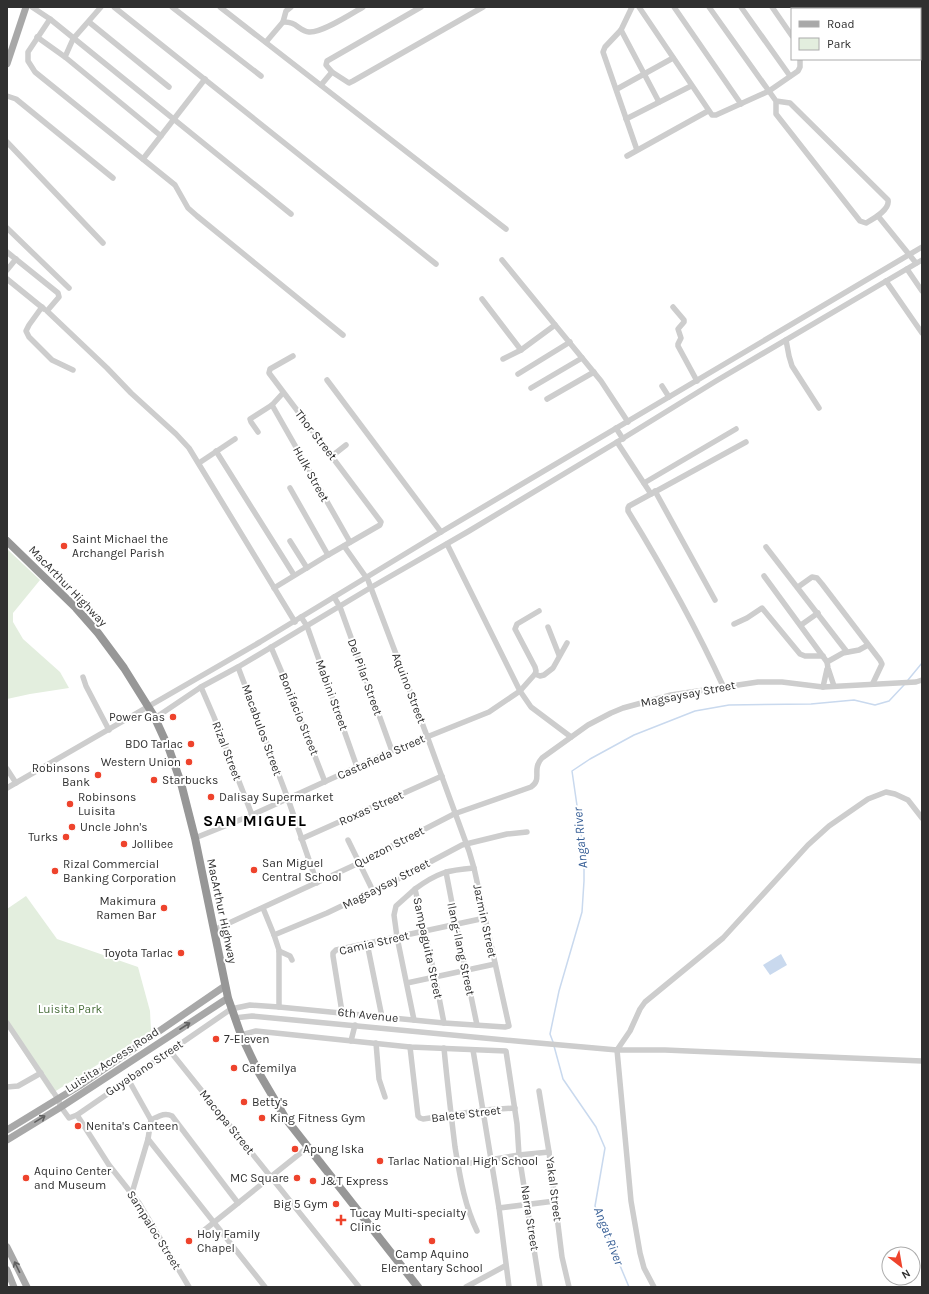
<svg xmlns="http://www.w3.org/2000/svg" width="929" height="1294" font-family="Karla,sans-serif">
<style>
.green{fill:#e3eede}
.water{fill:#c9d9ee}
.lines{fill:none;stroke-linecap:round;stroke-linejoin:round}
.stream{stroke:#c9d9ee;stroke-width:1.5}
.minor{stroke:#cdcdcd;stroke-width:5.5}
.major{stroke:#a8a8a8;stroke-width:7}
.highway{stroke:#979797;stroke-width:8}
.oneway{stroke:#606060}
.poi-dot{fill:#ee432c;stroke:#fff;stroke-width:1.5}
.labels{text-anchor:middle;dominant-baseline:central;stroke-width:4;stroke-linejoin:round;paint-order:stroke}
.street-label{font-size:12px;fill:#303030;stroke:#fff}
.poi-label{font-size:12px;fill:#303030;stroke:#fff;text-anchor:start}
.park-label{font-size:12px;fill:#496f3b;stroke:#fff}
.water-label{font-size:13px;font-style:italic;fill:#396097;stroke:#fff}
.district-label{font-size:16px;font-weight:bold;letter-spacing:1px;fill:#000;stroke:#fff}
</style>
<rect width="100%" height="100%" fill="#fff"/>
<g class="green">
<polygon points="7,549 40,580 13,613 13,622 23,639 60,672 69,688 30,694 7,699"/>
<polygon points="26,896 57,939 138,967 150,1011 151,1031 51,1094 7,1027 7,909"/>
</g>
<polygon class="water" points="781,954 787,965 770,975 763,965"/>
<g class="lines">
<g class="stream">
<polyline points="908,680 922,663"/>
<polyline points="553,1042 550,1034 559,991 582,912 584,881 584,854 572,771 590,759 634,735 695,711 729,705 811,704 854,700 875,705 889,701 904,685"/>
<polyline points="554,1046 563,1079 596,1127 605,1148 595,1206 629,1287"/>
</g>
<g class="minor">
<polyline points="32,7 50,19 291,214"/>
<polyline points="101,7 73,39 65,57 161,136"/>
<polyline points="114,7 436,264"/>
<polyline points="172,7 261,76"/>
<polyline points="220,7 506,229"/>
<polyline points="421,7 327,61 326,65 332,72 349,83 353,81 483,7"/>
<polyline points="632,7 621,30 605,47 603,52 637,150"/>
<polyline points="639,7 712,115 716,115 769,91 798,71 800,67 800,59"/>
<polyline points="674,7 741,104"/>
<path d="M709,7L776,101V114L860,221L866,223C873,219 890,210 888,200L790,103L776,101"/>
<polyline points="741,7 790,76"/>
<polyline points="772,7 792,36"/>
<polyline points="809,7 811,9"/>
<polyline points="50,19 28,52 28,61 35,72 175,185 188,208 197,216 343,335"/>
<polyline points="89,22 169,87"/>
<polyline points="283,22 286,11 291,7"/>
<polyline points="621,30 659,102"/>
<polyline points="37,37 65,57"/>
<path d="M266,42L283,22C296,21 299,31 309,32C322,33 351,14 363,7"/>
<polyline points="321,85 332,72"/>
<polyline points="617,89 673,58"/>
<polyline points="7,96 16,99 113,178"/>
<polyline points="626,119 691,86"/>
<polyline points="7,142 103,243"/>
<polyline points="627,156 708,111"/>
<polyline points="143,159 205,79"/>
<polyline points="878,216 916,263"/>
<polyline points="7,228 69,288"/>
<polyline points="7,252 58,293 59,297 47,311 107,368 131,393 176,434 189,448 295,622"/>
<polyline points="502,260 601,381 628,422"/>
<polyline points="907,269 922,291"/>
<polyline points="7,270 16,259"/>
<polyline points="7,279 44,309"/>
<polyline points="886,281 922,333"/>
<polyline points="482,299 521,350"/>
<polyline points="42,307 29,325 26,331 29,337 52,360 73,370"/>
<polyline points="673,307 684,320 684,322 678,329 681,338 678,344 678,346 697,381"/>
<polyline points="786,340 789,356 792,366 819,408"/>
<polyline points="503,359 521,350 555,325"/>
<polyline points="518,374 570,342"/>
<polyline points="327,380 441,532"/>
<polyline points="662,386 669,397"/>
<polyline points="531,388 582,358"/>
<polyline points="547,399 594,372"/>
<polyline points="272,405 350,542"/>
<polyline points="616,428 623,439"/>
<polyline points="258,432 251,422 250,419 272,405 283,393"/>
<polyline points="617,442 651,494 746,442"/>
<polyline points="216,451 294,575"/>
<polyline points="332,456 346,445"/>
<polyline points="199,463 235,439"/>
<polyline points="644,483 736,429"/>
<polyline points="290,488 328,555"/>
<polyline points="655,491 715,600"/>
<path d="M651,494L629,506L628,508V511C663,568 696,627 724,688"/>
<polyline points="290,541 307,568"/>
<polyline points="447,544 520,691 531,707 571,737"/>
<polyline points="766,547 847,652"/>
<polyline points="764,576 827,662 828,668 834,686"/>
<polyline points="798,587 812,577 817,578 822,584 880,660 882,664 873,683"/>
<polyline points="274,588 328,555 380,525 381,522 269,373 270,369 293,356"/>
<polyline points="334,597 340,607 392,751"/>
<polyline points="301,617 307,626 357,767"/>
<polyline points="734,624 747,618 762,608 800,654 805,656 823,656"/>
<polyline points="801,625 818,613"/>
<polyline points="548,627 559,655"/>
<polyline points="271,647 283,675 325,782"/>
<polyline points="827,662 843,653 859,650 868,645"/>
<polyline points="238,667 288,799 317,883"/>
<polyline points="535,674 540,676 544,675 553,668 567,643"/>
<polyline points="83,677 86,686 109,730"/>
<polyline points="201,687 214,717 252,815"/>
<polyline points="823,687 827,669"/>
<polyline points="155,718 201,687 238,667 370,588 469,531 617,442 716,381 922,260"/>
<polyline points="7,769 16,783"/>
<polyline points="7,788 260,642 441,532 922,247"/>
<polyline points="195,838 252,815 392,751 489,712 520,691 535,674 536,671 535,667 515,629 517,624 539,611"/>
<polyline points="301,839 442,776"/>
<polyline points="348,840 373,891"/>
<polyline points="446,872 456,924 477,1025"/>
<polyline points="263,908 274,935 327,913 398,879 462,845 507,834 527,832"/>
<path d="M214,930L359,863L454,814L531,787C543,779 531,770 542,758L588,725L611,713L623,708L671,695L758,682H782L823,687L916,682L922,680"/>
<polyline points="274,935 279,950 279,1007"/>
<polyline points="367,943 382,1017"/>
<polyline points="279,951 290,956 292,960"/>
<polyline points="407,983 495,964"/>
<polyline points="342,1012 333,956 333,953 336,950 485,918"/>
<polyline points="234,1018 252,1016 527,1042 617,1050 665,1050 922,1061"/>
<polyline points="414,1020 397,937 394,915 396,906 415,889"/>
<polyline points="7,1023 58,1099 61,1107 69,1118 77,1115 231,1009 250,1005 279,1007 444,1023 505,1027 509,1026 474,868 469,851 427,736 368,580 344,546"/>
<path d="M444,1023L435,977L415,889C437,873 447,870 474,868"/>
<polyline points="241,1035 256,1031 410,1047 506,1051 517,1124 519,1155 540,1287"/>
<polyline points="351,1041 355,1025"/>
<polyline points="376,1043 379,1079 385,1097"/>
<polyline points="410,1047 418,1116 420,1118 423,1119 484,1110 515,1108"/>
<path d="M444,1048C447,1081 451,1114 455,1147C460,1176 464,1204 477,1231"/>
<polyline points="473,1050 499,1208 509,1287"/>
<polyline points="170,1051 359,1287"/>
<polyline points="128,1079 151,1120 148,1139 132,1193"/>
<polyline points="7,1087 18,1086 41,1073"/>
<polyline points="539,1091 549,1152 562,1257 569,1287"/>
<polyline points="77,1115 109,1165 139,1203 189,1287"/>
<path d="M151,1120C158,1117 164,1112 172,1116L238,1203"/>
<polyline points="148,1139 265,1287"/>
<polyline points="458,1165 519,1155 549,1152"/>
<polyline points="499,1208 555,1201"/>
<polyline points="202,1232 308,1147"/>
<polyline points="466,1287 505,1266"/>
<polyline points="654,1287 644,1268 640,1253 631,1201 617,1050 630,1031 640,1009 645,1002 723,938 808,845 829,826 868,799 886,792 895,794 908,800 922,818"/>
</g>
<g class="major">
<polyline points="7,64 26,7"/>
<polyline points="7,1130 79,1086 225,986"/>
<polyline points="7,1140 61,1107 228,998"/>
<polyline points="7,1247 27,1287"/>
<polyline points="7,1270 14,1287"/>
</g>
<polyline class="highway" points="7,541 76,608 98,633 124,668 154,716 169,749 181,783 195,838 228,998 241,1035 259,1073 286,1119 418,1287"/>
</g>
<defs><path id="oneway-shaft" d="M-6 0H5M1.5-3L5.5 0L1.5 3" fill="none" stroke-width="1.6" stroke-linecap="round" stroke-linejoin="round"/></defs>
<g class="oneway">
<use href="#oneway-shaft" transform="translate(185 1026) rotate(-33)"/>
<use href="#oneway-shaft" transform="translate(40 1119) rotate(-31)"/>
<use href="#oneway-shaft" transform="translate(17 1267) rotate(-116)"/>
</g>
<g class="poi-dot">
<circle cx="64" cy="546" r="4"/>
<circle cx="173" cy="717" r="4"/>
<circle cx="191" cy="744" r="4"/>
<circle cx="189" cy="762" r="4"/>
<circle cx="98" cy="775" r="4"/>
<circle cx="154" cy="780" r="4"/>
<circle cx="211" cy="797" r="4"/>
<circle cx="70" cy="804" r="4"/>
<circle cx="72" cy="827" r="4"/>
<circle cx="66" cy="837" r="4"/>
<circle cx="124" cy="844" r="4"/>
<circle cx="254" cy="870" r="4"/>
<circle cx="55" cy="871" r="4"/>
<circle cx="164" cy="908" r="4"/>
<circle cx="181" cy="953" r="4"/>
<circle cx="216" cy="1039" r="4"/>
<circle cx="234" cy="1068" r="4"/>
<circle cx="244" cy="1102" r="4"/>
<circle cx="262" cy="1118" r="4"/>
<circle cx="78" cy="1126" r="4"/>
<circle cx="295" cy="1149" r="4"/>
<circle cx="380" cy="1161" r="4"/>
<circle cx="26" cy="1178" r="4"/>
<circle cx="297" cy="1178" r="4"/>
<circle cx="313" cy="1181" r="4"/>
<circle cx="336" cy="1204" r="4"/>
<path d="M339 1214h4v4h4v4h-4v4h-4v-4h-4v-4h4z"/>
<circle cx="189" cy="1241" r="4"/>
<circle cx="432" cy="1241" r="4"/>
</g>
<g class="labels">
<g class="street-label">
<text transform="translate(316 435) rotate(52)">Thor Street</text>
<text transform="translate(311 474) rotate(61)">Hulk Street</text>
<text transform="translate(68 586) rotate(46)">MacArthur Highway</text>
<text transform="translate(365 677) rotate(70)">Del Pilar Street</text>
<text transform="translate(409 688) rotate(69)">Aquino Street</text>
<text transform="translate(688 694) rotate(-11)">Magsaysay Street</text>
<text transform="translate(332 695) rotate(70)">Mabini Street</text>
<text transform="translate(299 714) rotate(68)">Bonifacio Street</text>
<text transform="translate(262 730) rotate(70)">Macabulos Street</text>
<text transform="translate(227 751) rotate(69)">Rizal Street</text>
<text transform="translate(381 757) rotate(-24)">Castañeda Street</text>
<text transform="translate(371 808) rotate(-24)">Roxas Street</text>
<text transform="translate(389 847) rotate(-27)">Quezon Street</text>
<text transform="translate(386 884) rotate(-27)">Magsaysay Street</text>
<text transform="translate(222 911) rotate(78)">MacArthur Highway</text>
<text transform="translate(485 921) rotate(78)">Jazmin Street</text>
<text transform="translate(374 943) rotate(-13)">Camia Street</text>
<text transform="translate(428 948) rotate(78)">Sampaguita Street</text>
<text transform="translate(461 949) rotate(78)">Ilang-Ilang Street</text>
<text transform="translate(368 1015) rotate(6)">6th Avenue</text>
<text transform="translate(112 1060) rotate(-33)">Luisita Access Road</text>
<text transform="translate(144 1068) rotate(-34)">Guyabano Street</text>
<text transform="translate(466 1114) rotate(-7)">Balete Street</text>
<text transform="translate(227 1122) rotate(51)">Macopa Street</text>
<text transform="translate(554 1189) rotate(83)">Yakal Street</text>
<text transform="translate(530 1218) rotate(81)">Narra Street</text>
<text transform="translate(154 1230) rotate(58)">Sampaloc Street</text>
</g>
<g class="poi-label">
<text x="72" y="539">Saint Michael the<tspan x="72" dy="14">Archangel Parish</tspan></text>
<text x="165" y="717" text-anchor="end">Power Gas</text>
<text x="183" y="744" text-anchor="end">BDO Tarlac</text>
<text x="181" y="762" text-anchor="end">Western Union</text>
<text x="90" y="768" text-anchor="end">Robinsons<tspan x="90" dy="14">Bank</tspan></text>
<text x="162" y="780">Starbucks</text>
<text x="78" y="797">Robinsons<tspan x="78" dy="14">Luisita</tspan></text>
<text x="219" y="797">Dalisay Supermarket</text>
<text x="80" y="827">Uncle John's</text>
<text x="58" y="837" text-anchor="end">Turks</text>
<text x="132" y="844">Jollibee</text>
<text x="262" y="863">San Miguel<tspan x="262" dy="14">Central School</tspan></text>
<text x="63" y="864">Rizal Commercial<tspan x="63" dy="14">Banking Corporation</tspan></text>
<text x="156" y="901" text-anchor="end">Makimura<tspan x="156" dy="14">Ramen Bar</tspan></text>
<text x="173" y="953" text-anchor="end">Toyota Tarlac</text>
<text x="224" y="1039">7-Eleven</text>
<text x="242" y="1068">Cafemilya</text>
<text x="252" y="1102">Betty's</text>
<text x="270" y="1118">King Fitness Gym</text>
<text x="86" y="1126">Nenita's Canteen</text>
<text x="303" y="1149">Apung Iska</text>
<text x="388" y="1161">Tarlac National High School</text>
<text x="34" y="1171">Aquino Center<tspan x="34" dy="14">and Museum</tspan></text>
<text x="289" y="1178" text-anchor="end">MC Square</text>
<text x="321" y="1181">J&amp;T Express</text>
<text x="328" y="1204" text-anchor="end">Big 5 Gym</text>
<text x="350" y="1213">Tucay Multi-specialty<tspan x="350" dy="14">Clinic</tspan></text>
<text x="197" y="1234">Holy Family<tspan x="197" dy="14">Chapel</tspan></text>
<text x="432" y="1254" text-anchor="middle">Camp Aquino<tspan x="432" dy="14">Elementary School</tspan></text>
</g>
<g class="park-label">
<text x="70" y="1009">Luisita Park</text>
</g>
<g class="water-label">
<text transform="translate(580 838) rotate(-95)">Angat River</text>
<text transform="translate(609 1236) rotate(69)">Angat River</text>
</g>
<g class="district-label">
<text x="255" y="820">SAN MIGUEL</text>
</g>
</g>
<rect width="929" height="1294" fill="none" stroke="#303030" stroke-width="16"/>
<rect x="791" y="8" width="130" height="52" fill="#ffffff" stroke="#acacac"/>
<rect x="799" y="21" width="20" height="6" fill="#a8a8a8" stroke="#acacac"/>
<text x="827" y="28" font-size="12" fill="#303030">Road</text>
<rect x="799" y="38" width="20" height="12" fill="#e3eede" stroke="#acacac"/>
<text x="827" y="48" font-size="12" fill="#303030">Park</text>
<g transform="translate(901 1266) rotate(149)"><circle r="19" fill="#ffffff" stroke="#acacac"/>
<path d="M0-3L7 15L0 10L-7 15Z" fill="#ee432c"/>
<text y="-6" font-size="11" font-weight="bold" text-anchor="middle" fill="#303030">N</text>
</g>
</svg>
